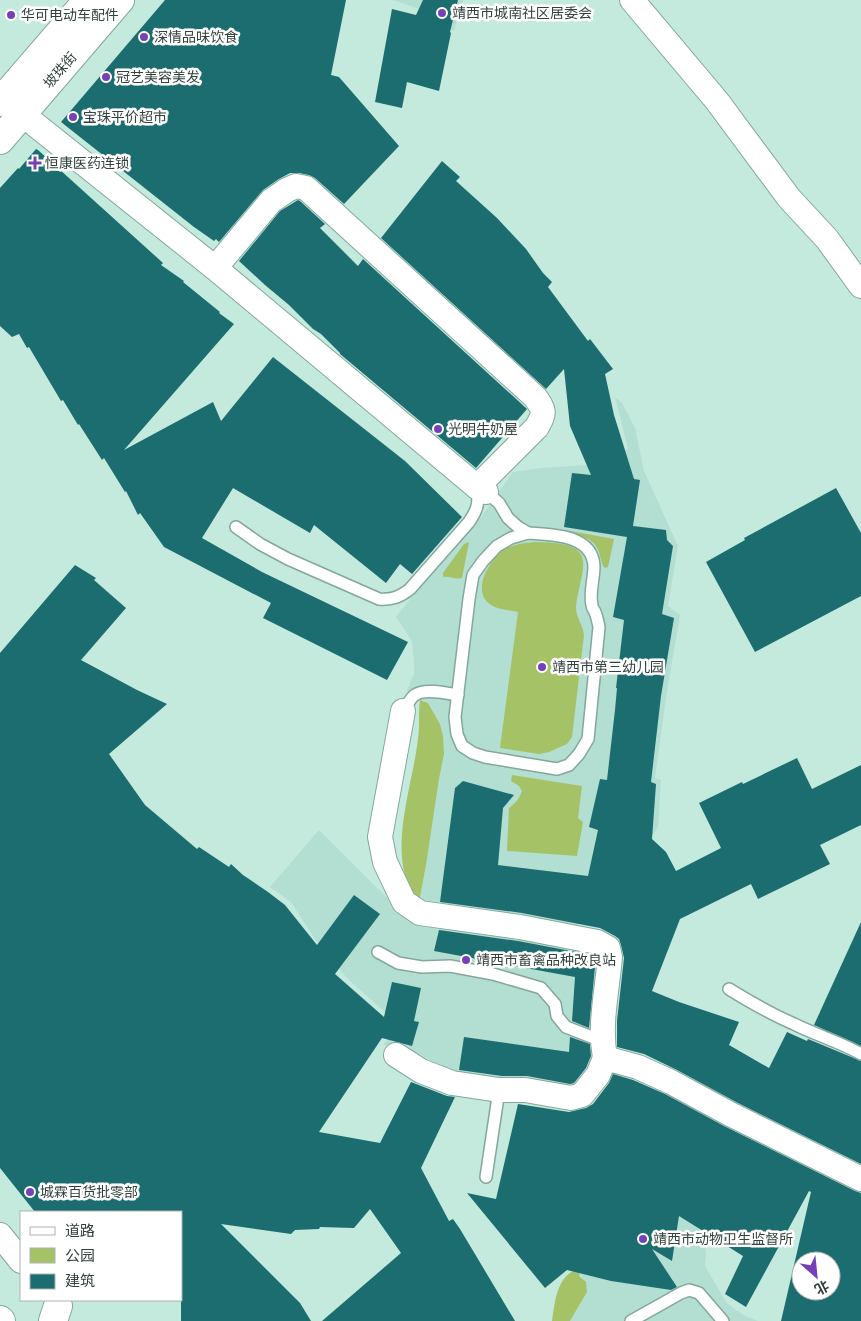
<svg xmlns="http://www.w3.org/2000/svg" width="861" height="1321" font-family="'PT Sans','Noto Sans SC',sans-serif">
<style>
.built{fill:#b2dfd1}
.green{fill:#a6c266}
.building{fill:#1c6d70;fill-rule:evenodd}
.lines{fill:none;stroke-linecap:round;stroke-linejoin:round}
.lane-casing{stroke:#84a79c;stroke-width:14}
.street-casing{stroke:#84a79c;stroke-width:26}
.secondary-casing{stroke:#84a79c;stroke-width:30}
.primary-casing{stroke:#84a79c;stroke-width:30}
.lane{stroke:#fff;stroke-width:11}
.street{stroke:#fff;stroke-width:24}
.secondary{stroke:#fff;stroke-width:28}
.primary{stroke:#fff;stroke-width:28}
.poi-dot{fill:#7541b9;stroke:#fff;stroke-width:2}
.labels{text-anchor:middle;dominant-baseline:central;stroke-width:5;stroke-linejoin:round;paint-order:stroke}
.poi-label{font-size:14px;fill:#32413c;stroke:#fff;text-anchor:start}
.street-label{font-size:14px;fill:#32413c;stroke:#fff}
</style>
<rect width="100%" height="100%" fill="#c4e9dd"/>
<g class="built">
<polygon points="393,0 464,0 460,7 454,31 435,18 417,8"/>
<polygon points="615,397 622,403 635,428 644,471 678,546 668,606 680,615 666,697 655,778 661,780 658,827 654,833 581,908 577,929 419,903 427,859 439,779 444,754 440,724 428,703 409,695 407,690 414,674 414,661 412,641 396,617 430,574 481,517 513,472 542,468 588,465 628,449"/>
<polygon points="319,830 406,917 598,953 603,965 583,1079 571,1090 456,1073 439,1066 420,1054 394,1046 383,1045 388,1040 390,1029 385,1012 349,980 333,962 317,942 291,902 270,887"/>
<polygon points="593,1172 699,1225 700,1234 705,1244 706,1255 705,1266 726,1302 733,1308 745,1316 758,1321 570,1321 587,1292 578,1269"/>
</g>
<g class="green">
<path d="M565,530L614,539L608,567L605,568L603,566C598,550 599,541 579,536C574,534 569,534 565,530Z"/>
<path d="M469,542L462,578C455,580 450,576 443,577V573L464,544Z"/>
<path d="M536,542C551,543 581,541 583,561C584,570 581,580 579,589C578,595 576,602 576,608C576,617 583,625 584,635L572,737L567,744L549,752L539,754L500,748L518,612C510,610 499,610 491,605C471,592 488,562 502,551C512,544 525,543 536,542Z"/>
<path d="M420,700L428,703L440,724L443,736L444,754L439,779L427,859L419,903C383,859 413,788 418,738C420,726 418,713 420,700Z"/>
<path d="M512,775L582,786L578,818L583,822L577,856L507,851L509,808C516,803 519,799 522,791L519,786L511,781Z"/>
<path d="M578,1269L580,1277L586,1282L587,1292L570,1321H552C555,1303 556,1276 578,1269Z"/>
</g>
<g class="building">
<polygon points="165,0 346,0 331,75 339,77 399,146 344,204 315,178 309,175 299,173 290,173 279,179 263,190 219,242 216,239 214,241 194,227 61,122"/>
<polygon points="423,0 458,0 450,32 451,33 439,91 407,82 402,108 375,102 392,9 416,15"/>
<polygon points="36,149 38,150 163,263 161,265 184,281 183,282 220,312 219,313 234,324 124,450 213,402 221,421 273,357 405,461 462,517 412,574 400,564 386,583 314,525 310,533 233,488 202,538 262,572 408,642 387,680 263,618 271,603 164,547 140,513 138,515 126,491 125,492 104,458 102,460 79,424 78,425 63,400 61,401 29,347 27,348 19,334 12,337 0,326 0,188 18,168 19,169"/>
<polygon points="442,161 460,177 456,181 497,218 526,249 543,273 552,282 548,287 588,341 590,339 613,369 605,374 614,415 634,479 640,480 633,526 666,530 667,540 673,546 662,614 674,618 661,696 651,782 656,784 652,839 666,852 676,871 721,848 699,803 742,782 743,784 797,758 812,789 861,765 861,825 820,845 830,864 758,899 751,884 680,919 652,991 679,1002 739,1022 729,1045 769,1068 787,1032 807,1041 808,1039 861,1061 861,1164 736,1102 677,1070 644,1054 617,1047 617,1021 624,958 621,945 619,939 615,936 600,928 522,913 440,902 455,788 463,781 514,795 503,808 498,865 588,876 598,830 589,827 600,779 607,780 615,710 617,688 616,688 624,620 613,617 627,537 564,527 572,473 591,475 570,426 564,369 546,389 381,238"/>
<polygon points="298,200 300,201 325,224 320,228 358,266 363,259 527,409 476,468 340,354 340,353 321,334 313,329 289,305 265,285 239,261 280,211"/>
<polygon points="836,488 861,533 861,596 755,652 706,562 745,540 744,538"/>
<polygon points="75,565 96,578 94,580 126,608 81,660 137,690 167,704 109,754 145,805 197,849 199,847 229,867 231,864 243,875 268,892 285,905 317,945 354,895 380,914 335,974 384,1017 392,982 421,988 414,1021 419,1022 412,1046 382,1038 319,1132 380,1143 411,1082 447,1096 455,1097 421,1168 449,1221 453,1219 460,1229 515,1321 322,1321 401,1253 370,1209 354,1228 320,1227 319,1229 295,1230 291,1234 221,1224 300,1303 311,1321 181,1321 181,1212 35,1212 0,1168 0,653"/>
<polygon points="861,922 861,1046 814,1025"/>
<polygon points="439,930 518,941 592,955 596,957 589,1028 572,1021 575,977 434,951"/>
<polygon points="464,1037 569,1052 570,1037 590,1044 591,1056 586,1068 574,1083 570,1084 527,1076 502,1076 459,1070"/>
<path d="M613,1074L633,1080L665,1094L724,1126L855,1191L861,1193V1321H781L811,1192L809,1191L746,1307L725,1294L743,1256L679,1216L672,1261L652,1249L677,1287L671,1290L611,1281L567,1270L545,1288L467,1193L496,1199L518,1104L569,1112L586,1108L593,1104L609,1083ZM801,1261H831V1291H801Z"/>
</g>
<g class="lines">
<defs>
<g id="lane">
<polyline points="486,492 499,503 508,518 518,527 528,533"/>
<path d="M236,527L260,544L288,559L379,599C392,600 400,597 410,589L469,522C478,509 479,503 477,487"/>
<path d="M528,533C552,535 592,534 594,566C594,579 589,593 592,605C592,608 594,610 595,612C597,617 598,622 599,627L588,739L579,754L569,765L557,769L485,757L473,753L462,746L457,734L455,717L469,599L473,575L483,561L497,546L511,538Z"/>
<path d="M403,711C406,707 411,697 415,695C424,688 447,693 458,695"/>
<polyline points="378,952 398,963 422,967 450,966 493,974 541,988 555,1004 557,1016 566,1027 602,1041"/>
<path d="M729,989C750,1002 771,1014 794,1024C816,1035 840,1042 861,1054"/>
<polyline points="486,1177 499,1090"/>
<polyline points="631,1321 681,1293 689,1290 699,1293 723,1321"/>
</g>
<g id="street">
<polyline points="632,0 717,101 789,198 827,239 861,286"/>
<polyline points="22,114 215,268 477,487 486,492"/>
<path d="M215,268L271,201L287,190L296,186L306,188L535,397C545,411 545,412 537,427L477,487"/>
<path d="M403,711L380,837L385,862L404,902L420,913L520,927L597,942L608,948L610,957C607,992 599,1024 605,1058"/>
<polyline points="396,1055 421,1071 452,1083 499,1090 525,1090 571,1098 582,1095 598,1075 605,1058 638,1067 671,1082 730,1114 861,1179"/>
<polyline points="0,1235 21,1261"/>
</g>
<g id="secondary">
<polyline points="0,102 88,0"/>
<polyline points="0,140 120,0"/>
</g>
<g id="primary">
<polyline points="0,1320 1,1321"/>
<polyline points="53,1321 58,1306"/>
</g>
</defs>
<use href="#lane" class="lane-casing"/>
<use href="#street" class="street-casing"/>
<use href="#secondary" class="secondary-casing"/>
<use href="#primary" class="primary-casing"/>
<use href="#lane" class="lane"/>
<use href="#street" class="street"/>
<use href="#secondary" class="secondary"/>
<use href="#primary" class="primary"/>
</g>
<g class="poi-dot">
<circle cx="442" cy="13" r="5"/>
<circle cx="11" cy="15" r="5"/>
<circle cx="144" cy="37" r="5"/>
<circle cx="106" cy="77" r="5"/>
<circle cx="73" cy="117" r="5"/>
<path d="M32.5 155.5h5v5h5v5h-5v5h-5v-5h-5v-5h5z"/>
<circle cx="438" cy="429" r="5"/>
<circle cx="542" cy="667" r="5"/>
<circle cx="466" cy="960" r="5"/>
<circle cx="30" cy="1192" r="5"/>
<circle cx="643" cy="1239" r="5"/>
</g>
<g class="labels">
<g class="poi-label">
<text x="452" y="13">靖西市城南社区居委会</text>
<text x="21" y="15">华可电动车配件</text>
<text x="154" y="37">深情品味饮食</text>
<text x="116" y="77">冠艺美容美发</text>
<text x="83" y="117">宝珠平价超市</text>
<text x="45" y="163">恒康医药连锁</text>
<text x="448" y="429">光明牛奶屋</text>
<text x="552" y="667">靖西市第三幼儿园</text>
<text x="476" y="960">靖西市畜禽品种改良站</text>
<text x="40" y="1192">城霖百货批零部</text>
<text x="653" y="1239">靖西市动物卫生监督所</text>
</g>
<g class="street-label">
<text transform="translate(60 70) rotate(-49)">坡珠街</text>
</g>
</g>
<rect x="20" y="1211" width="162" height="90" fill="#ffffff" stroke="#adb3b1"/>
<rect x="30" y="1227" width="25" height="8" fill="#ffffff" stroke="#adb3b1"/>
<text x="65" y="1236" font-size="15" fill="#32413c">道路</text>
<rect x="30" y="1248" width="25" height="15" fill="#a6c266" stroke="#adb3b1"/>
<text x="65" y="1261" font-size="15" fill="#32413c">公园</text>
<rect x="30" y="1274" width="25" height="15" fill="#1c6d70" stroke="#adb3b1"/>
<text x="65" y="1286" font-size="15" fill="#32413c">建筑</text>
<g transform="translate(816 1276) rotate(153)"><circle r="24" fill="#ffffff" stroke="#adb3b1"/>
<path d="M0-4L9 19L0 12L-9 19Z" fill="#7541b9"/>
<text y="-8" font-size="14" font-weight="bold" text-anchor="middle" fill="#32413c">北</text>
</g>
</svg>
